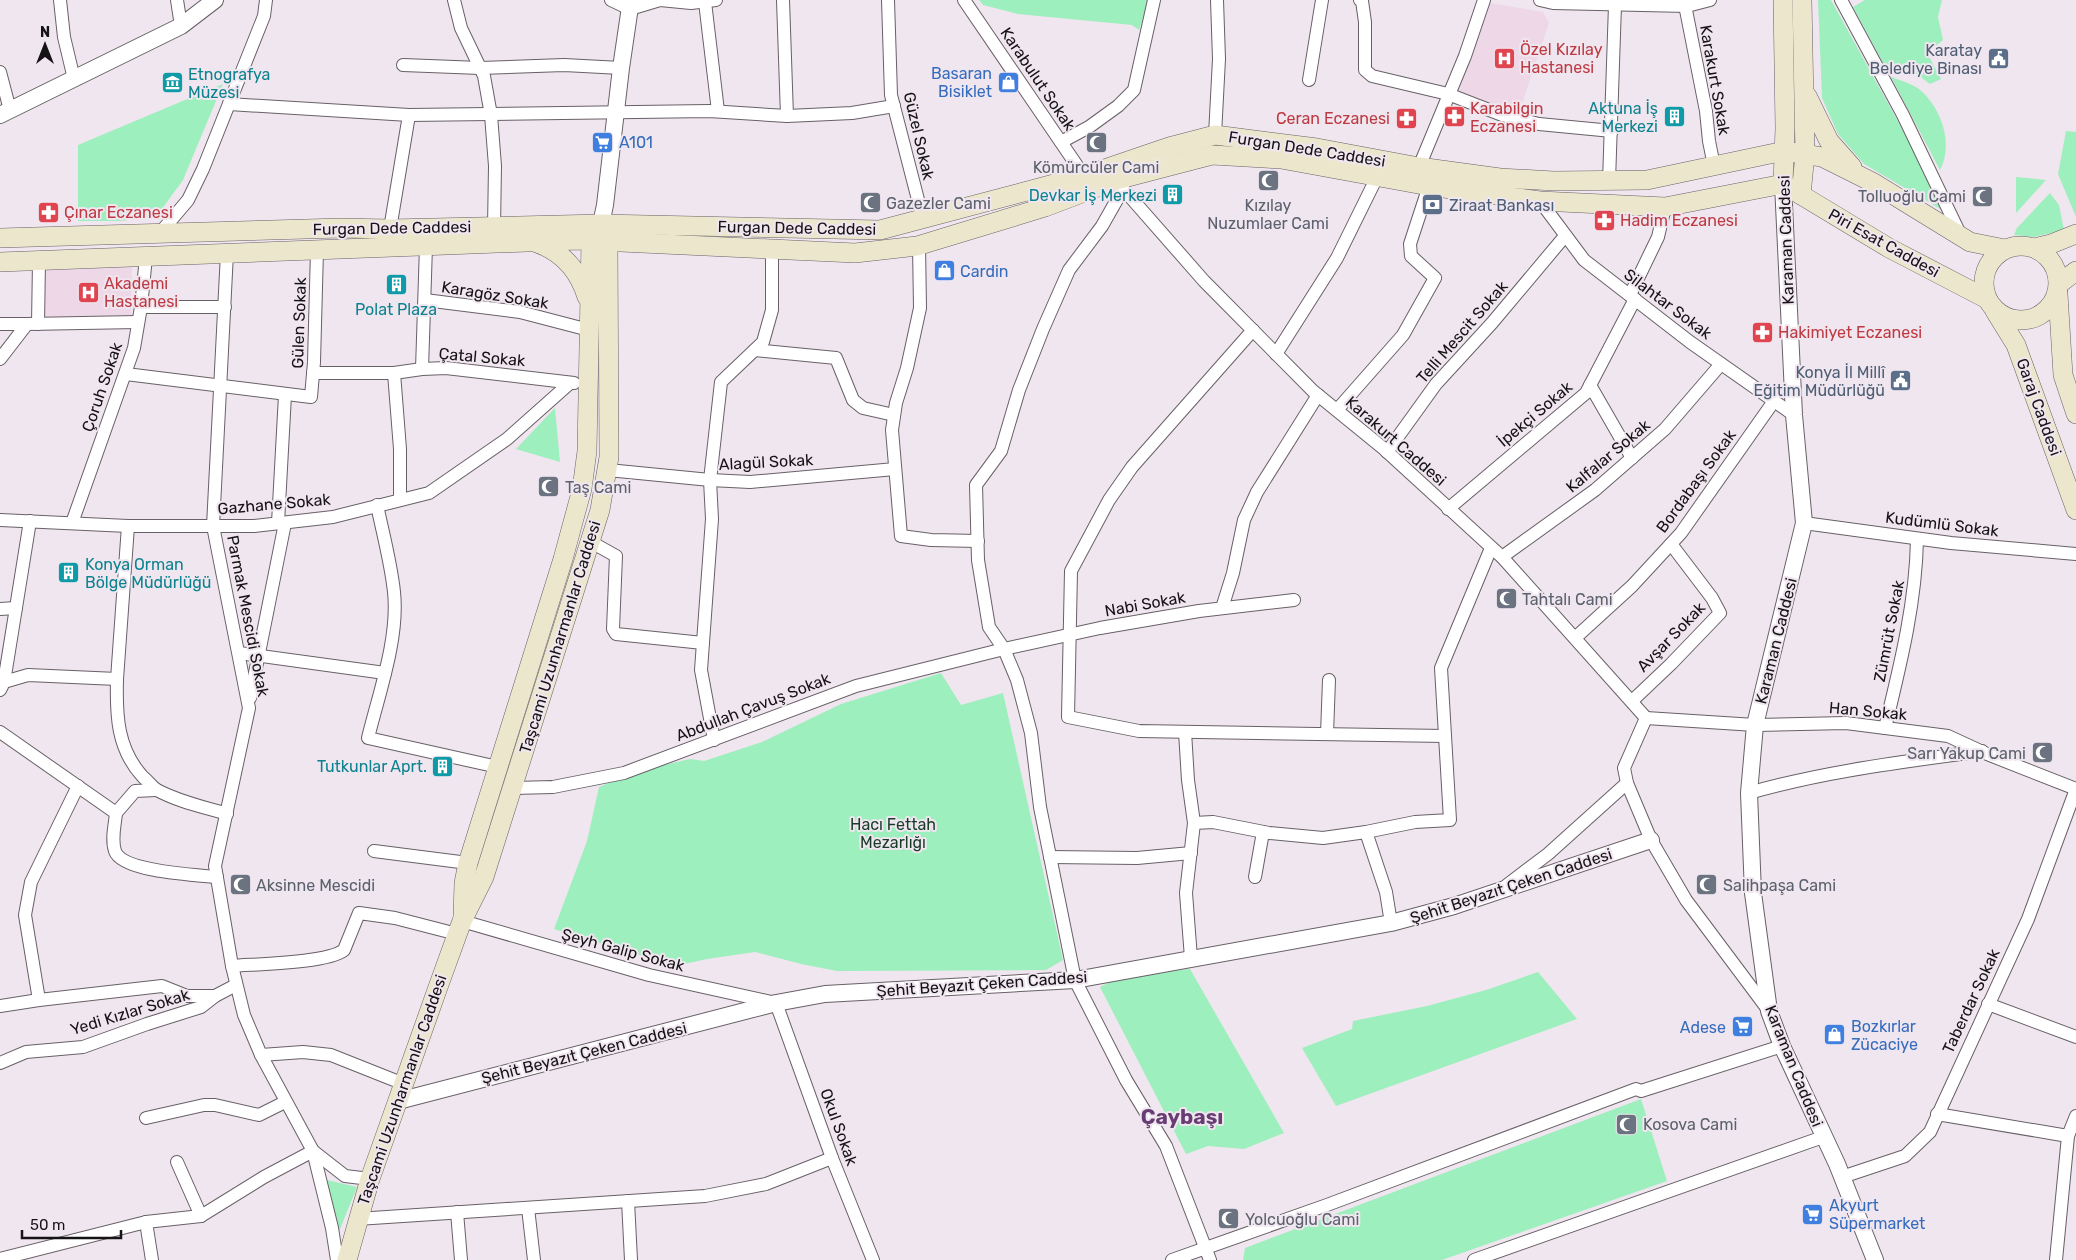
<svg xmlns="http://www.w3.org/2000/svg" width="2076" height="1260" font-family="Rubik,sans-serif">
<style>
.medical{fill:#eed8e7}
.green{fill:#9defbd}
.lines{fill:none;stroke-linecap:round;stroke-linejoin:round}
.minor-casing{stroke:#686067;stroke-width:14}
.tertiary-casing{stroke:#686067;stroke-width:18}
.secondary-casing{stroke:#686067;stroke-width:20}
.minor{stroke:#fff;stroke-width:12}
.tertiary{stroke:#fff;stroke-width:16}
.secondary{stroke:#ebe6cc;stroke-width:19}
.labels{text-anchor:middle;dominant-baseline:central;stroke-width:4;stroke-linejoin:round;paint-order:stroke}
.health-label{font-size:16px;fill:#be3a42;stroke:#f0e6ef;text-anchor:start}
.service-label{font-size:16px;fill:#4e5e75;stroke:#f0e6ef;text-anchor:end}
.shop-label{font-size:16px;fill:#366cbe;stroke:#f0e6ef;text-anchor:start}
.culture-label{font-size:16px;fill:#0d838f;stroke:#f0e6ef;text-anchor:end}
.street-label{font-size:16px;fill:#161316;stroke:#f0e6ef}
.worship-label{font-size:16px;fill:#5b616d;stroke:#f0e6ef;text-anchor:start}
.park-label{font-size:16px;fill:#173c27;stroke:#f0e6ef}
.district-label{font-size:21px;font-weight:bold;fill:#673d74;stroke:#f0e6ef}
</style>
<rect width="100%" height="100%" fill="#f0e6ef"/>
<g class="medical">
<polygon points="1490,3 1543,12 1549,23 1523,101 1514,111 1458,92"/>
<polygon points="132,262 131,316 43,317 46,268"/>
</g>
<g class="green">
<polygon points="979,0 1149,0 1139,30 1132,25 1018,14 983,5"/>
<polygon points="1818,0 1831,0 1949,214 1864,164 1838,134 1822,98"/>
<polygon points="1865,0 1942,0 1938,17 1943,40 1927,53 1941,79 1930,84 1915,73 1883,63 1853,7"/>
<path d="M1891,77C1900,80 1912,84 1919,89C1941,107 1954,144 1940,170Z"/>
<polygon points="223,84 183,180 156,217 119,221 78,221 78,145"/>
<polygon points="2066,131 2076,132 2076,217 2058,174"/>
<polygon points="2016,177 2046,180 2016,213"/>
<polygon points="2050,193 2059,205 2064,230 2034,237 2014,235 2017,228"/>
<polygon points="555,408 560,462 516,449"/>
<polygon points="941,673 961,705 1003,693 1063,960 1046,970 837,971 801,964 755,952 707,959 675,966 554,929 587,841 599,787 637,771 690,759 704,761 762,742 841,704"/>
<polygon points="1190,969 1284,1133 1244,1149 1208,1146 1186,1154 1100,987 1121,976"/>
<polygon points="1538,972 1577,1019 1336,1106 1302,1048 1352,1029 1353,1021 1427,1006 1486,990"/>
<polygon points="1641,1099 1667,1181 1442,1260 1243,1260 1245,1248"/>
<polygon points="327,1180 357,1187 338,1234"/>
</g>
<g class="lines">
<defs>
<g id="minor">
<polyline points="60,0 64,37 74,79"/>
<polyline points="177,0 181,26"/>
<polyline points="454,0 461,28 484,76 491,115 495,166 494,227"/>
<polyline points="611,0 630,9 660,0 691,3 716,0"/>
<polyline points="783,0 787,116"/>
<polyline points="888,0 891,95 923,219"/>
<polyline points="964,0 1084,176"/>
<polyline points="1360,0 1362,1 1365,22 1365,70 1372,76 1448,94 1502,115 1539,124 1612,131"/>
<polyline points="1540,0 1553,3 1687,6 1710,0"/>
<polyline points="1684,0 1706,111 1709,141 1714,166"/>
<polyline points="1841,0 1903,115 1961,236"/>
<polyline points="705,2 718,111"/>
<polyline points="403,65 480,68 564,65 621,68"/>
<polyline points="0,72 10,110"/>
<polyline points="1309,80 1322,0"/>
<polyline points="229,104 409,115 709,111 787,116 852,113 894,106"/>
<polyline points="1215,135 1219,59 1217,0"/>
<polyline points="1061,142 1089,127 1118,106 1134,90 1154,0"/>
<polyline points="1419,167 1465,56 1484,0"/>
<polyline points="1609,181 1615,5"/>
<polyline points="1118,183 1204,281 1313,391 1383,448 1502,557 1646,718"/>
<polyline points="1123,189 1102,226 1069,270 1043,329 1019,390 1001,451 976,485 978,560 989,627 1004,649 1017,680 1031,733 1040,807 1075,980 1126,1080 1166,1146 1210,1260"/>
<polyline points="1540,201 1584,260 1690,342 1794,415"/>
<polyline points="390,229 409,115"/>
<polyline points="160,233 188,200 203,169 264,16 266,0"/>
<polyline points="919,245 920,308 907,368 896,403 892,430 901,536 931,540 978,541"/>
<polyline points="227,253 213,526 249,708 215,866 232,966 244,1015 261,1055 313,1151 332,1228 337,1260"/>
<polyline points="1630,295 1658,237 1665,207"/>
<polyline points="425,300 520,312 589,330"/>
<polyline points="141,307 225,307"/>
<polyline points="0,324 27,324"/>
<polyline points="38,324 39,261"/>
<polyline points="1253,330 1132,467 1109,500 1071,571 1068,717 1139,731 1445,736"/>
<polyline points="755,350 836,358 853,400 863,408 894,415"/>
<polyline points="1276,354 1337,258 1377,177"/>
<polyline points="0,359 27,324 138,322"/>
<polyline points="422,369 426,246"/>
<polyline points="313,373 394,373 422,369 446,368 574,383"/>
<polyline points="394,373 400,449 400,500"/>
<polyline points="126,374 311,397 314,362 317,250"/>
<polyline points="1590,385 1632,458"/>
<polyline points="1337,410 1403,335 1435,278 1411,256 1410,244 1429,186"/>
<polyline points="1387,452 1436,384 1492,323 1565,236"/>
<polyline points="608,470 710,480 750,482 895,469"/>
<path d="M377,505C383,534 391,563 394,592C399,638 379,693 368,738L498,767"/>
<polyline points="1448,509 1586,393 1635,299"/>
<polyline points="0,520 128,526 254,526 333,517 429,493 507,439 570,383"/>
<polyline points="72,523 134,348 141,307 146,257"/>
<polyline points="278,523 285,395"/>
<polyline points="1804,523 1951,543 2076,554"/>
<path d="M128,526L117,679C116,715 117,749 143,777C148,781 152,787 157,790C179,802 204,807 227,814"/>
<polyline points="591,542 616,556 613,629 616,634 703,643"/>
<polyline points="1502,557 1595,490 1665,429 1721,364"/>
<polyline points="1222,608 1233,573 1244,520 1257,492 1318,395"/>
<polyline points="0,609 16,608"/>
<polyline points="1575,638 1632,586 1681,533 1774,401"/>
<polyline points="239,653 385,673"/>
<polyline points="4,682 30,521"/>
<polyline points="0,690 4,682 28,675 117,679"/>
<polyline points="250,698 285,523"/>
<polyline points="1632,701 1671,664 1720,613 1712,598 1671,544"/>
<polyline points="1646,718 1755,725 1846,723 1948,736 1987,754 2076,789"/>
<polyline points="1646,718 1624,768 1627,783 1651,840 1686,900 1769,1011"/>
<path d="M1885,728C1900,666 1916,603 1917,539"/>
<polyline points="0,732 116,813 135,791 156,790"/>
<polyline points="1185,732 1188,780 1194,823 1213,822 1269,833 1323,838 1366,832 1386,892 1391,923"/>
<polyline points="1327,734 1329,680"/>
<polyline points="714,740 701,670 712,519 710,480 721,382 763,342 772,310 772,248"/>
<polyline points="513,788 553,787 624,773 856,686 1004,649 1100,628 1199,611 1294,600"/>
<path d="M1749,793C1825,771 1903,762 1982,751"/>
<path d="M116,813C115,825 111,839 115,851C122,872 197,875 217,877"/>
<polyline points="1366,832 1415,822 1450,820 1441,668 1491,548"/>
<polyline points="374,851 468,863"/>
<polyline points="1050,857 1137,858 1191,853"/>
<polyline points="1255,877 1263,832"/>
<polyline points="1507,885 1548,854 1627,783"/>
<polyline points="462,921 649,975 776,1003 832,1158 873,1260"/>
<polyline points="1191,958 1186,893 1194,823"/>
<path d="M232,966C256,964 328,963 344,950L359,913L395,918L457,934"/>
<polyline points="39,1000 25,915 31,882 78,786"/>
<polyline points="1988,1004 2076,1037"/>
<polyline points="0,1006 39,1000 162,986 187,996 215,996"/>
<polyline points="261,1055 303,1052 331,1055 404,1084"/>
<polyline points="0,1063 26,1052 83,1047 147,1024 201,1007 215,996 236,985"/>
<polyline points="1937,1114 2068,1136"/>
<polyline points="146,1118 204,1105 215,1105 259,1115 285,1102"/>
<polyline points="177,1162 201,1216"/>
<polyline points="1842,1177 1905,1156 1930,1132 2028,919 2076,789"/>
<polyline points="628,1201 631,1260"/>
<polyline points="528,1208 534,1260"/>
<polyline points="457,1212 461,1260"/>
<polyline points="357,1219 705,1196 766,1184 832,1158"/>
<polyline points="146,1222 152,1260"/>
<polyline points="0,1259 146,1222 201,1216 264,1177 313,1151 345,1176 370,1179"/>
<polyline points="1172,1260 1327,1205 1636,1089 1641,1091 1782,1046"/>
<polyline points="1474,1260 1823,1137"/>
<polyline points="2056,1260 2068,1136 2076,1116"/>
</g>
<g id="tertiary">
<polyline points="0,115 181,26 215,0"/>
<polyline points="1783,184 1794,415 1804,523 1755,725 1749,793 1753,893 1769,1011 1782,1046 1837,1164 1875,1260"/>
<polyline points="601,224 605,205 621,68 631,0"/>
<polyline points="398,1101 776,1003 825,994 1075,980 1391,923 1454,906 1651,840"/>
</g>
<g id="secondary">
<polyline points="1783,0 1785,128 1783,184"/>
<polyline points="1807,96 1829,141 1852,167"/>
<polyline points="1783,184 1889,248 1987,299"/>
<polyline points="1801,195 1805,154 1802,0"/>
<polyline points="0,238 341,228 390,229 601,224 880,230 1084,176 1169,147 1215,135 1317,148 1419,167 1500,178 1554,181 1647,180 1784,151 1822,157 1874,183 1970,242 2005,249"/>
<path d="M537,243C563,252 579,271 587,297"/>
<circle cx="2021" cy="283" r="37"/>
<polyline points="2034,248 2051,244 2076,234"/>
<polyline points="0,262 578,240 855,253 917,246 1045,207 1116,180 1212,155 1281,159 1429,186 1540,201 1665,207 1783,184"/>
<polyline points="2059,284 2076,271"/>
<polyline points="2058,294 2063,375 2076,414"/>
<polyline points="1995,311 2016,345 2076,510"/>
<polyline points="463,917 464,883 468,863 563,559 582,489 587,451 591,241 597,230"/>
<polyline points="347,1260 370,1179 437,990 462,921 484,877 600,510 609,457 608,241 603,230"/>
</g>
</defs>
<use href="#minor" class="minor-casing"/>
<use href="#tertiary" class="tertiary-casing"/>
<use href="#secondary" class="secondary-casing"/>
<use href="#minor" class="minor"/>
<use href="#tertiary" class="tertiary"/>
<use href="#secondary" class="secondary"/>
</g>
<defs>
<symbol id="hospital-square" viewBox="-11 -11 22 22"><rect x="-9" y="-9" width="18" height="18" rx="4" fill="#e0444e" stroke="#f0e6ef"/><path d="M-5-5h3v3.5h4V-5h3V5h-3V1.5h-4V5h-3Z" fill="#fff"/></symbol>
<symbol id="civic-square" viewBox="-11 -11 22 22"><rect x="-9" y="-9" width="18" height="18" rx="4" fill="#5c6f8a" stroke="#f0e6ef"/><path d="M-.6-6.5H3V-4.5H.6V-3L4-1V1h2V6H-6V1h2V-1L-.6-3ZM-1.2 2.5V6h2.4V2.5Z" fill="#fff"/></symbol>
<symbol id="shop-square" viewBox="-11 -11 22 22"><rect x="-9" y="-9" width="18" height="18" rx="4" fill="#3f7fe0" stroke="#f0e6ef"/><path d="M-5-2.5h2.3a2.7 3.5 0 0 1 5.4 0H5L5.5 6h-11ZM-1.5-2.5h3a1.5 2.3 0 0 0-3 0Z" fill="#fff"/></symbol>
<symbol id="museum-square" viewBox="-11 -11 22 22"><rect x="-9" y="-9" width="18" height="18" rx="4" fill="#0f9aa8" stroke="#f0e6ef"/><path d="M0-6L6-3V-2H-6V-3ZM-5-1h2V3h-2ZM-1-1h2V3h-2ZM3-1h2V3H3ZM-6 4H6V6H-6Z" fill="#fff"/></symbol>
<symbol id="pharmacy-square" viewBox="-11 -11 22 22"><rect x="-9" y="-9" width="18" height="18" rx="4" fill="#e0444e" stroke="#f0e6ef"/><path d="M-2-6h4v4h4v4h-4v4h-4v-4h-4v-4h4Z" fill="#fff"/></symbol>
<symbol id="building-square" viewBox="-11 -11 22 22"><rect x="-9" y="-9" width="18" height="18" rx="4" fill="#0f9aa8" stroke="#f0e6ef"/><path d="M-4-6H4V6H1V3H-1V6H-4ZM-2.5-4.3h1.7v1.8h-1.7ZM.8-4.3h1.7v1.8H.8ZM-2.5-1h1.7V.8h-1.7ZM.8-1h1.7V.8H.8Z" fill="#fff"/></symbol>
<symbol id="supermarket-square" viewBox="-11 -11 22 22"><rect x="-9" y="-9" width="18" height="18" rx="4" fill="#3f7fe0" stroke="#f0e6ef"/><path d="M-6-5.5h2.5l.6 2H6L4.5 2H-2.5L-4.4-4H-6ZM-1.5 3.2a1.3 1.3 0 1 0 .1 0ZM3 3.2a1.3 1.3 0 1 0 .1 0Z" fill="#fff"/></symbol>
<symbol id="mosque-square" viewBox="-11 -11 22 22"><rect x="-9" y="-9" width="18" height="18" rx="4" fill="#6b7280" stroke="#f0e6ef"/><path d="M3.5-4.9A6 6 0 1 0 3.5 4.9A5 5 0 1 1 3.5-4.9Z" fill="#fff"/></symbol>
<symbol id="bank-square" viewBox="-11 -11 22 22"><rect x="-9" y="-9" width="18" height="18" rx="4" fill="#5c6f8a" stroke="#f0e6ef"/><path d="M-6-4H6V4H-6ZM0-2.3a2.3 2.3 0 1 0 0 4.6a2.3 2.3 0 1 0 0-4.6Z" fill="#fff"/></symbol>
</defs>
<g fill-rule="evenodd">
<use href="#hospital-square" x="1492" y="46" width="25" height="25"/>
<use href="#civic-square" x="1986" y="46" width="25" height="25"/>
<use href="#shop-square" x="996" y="70" width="25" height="25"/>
<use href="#museum-square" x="160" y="70" width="25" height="25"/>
<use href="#pharmacy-square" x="1442" y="104" width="25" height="25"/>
<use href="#building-square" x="1662" y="104" width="25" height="25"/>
<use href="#pharmacy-square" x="1394" y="106" width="25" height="25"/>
<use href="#supermarket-square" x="590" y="130" width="25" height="25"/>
<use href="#mosque-square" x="1084" y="130" width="25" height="25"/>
<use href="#mosque-square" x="1256" y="168" width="25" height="25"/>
<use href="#building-square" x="1160" y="182" width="25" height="25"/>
<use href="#mosque-square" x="1970" y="184" width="25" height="25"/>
<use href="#mosque-square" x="858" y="190" width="25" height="25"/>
<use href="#bank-square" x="1420" y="192" width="25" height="25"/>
<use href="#pharmacy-square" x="36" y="200" width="25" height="25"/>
<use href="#pharmacy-square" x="1592" y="208" width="25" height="25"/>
<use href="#shop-square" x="932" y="258" width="25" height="25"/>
<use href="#building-square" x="384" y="272" width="25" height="25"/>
<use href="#hospital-square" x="76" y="280" width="25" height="25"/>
<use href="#pharmacy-square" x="1750" y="320" width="25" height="25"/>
<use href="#civic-square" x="1888" y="368" width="25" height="25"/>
<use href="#mosque-square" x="536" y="474" width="25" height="25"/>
<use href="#building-square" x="56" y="560" width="25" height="25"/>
<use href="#mosque-square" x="1494" y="586" width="25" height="25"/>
<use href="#mosque-square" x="2030" y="740" width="25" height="25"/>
<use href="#building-square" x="430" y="754" width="25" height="25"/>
<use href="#mosque-square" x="228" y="872" width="25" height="25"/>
<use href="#mosque-square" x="1694" y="872" width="25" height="25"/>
<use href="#supermarket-square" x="1730" y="1014" width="25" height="25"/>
<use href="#shop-square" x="1822" y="1022" width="25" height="25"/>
<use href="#mosque-square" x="1614" y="1112" width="25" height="25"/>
<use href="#supermarket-square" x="1800" y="1202" width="25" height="25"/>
<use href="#mosque-square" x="1216" y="1206" width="25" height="25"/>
</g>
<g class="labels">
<g class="health-label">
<text x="1520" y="49">Özel Kızılay<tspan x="1520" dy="18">Hastanesi</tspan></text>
<text x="1470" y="108">Karabilgin<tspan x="1470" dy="18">Eczanesi</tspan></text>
<text x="1390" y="118" text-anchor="end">Ceran Eczanesi</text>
<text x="64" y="212">Çınar Eczanesi</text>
<text x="1620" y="220">Hadim Eczanesi</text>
<text x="104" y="283">Akademi<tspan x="104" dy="18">Hastanesi</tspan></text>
<text x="1778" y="332">Hakimiyet Eczanesi</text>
</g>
<g class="service-label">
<text x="1982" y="50">Karatay<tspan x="1982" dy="18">Belediye Binası</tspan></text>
<text x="1449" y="205" text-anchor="start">Ziraat Bankası</text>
<text x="1885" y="372">Konya İl Millî<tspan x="1885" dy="18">Eğitim Müdürlüğü</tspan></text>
</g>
<g class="shop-label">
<text x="992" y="73" text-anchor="end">Basaran<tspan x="992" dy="18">Bisiklet</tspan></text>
<text x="619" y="142">A101</text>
<text x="960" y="271">Cardin</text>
<text x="1851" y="1026">Bozkırlar<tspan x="1851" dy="18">Zücaciye</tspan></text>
<text x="1726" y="1027" text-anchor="end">Adese</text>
<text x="1829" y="1205">Akyurt<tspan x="1829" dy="18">Süpermarket</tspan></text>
</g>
<g class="culture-label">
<text x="188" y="74" text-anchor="start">Etnografya<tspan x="188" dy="18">Müzesi</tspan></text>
<text x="1658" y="108">Aktuna İş<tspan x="1658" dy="18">Merkezi</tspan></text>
<text x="1157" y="195">Devkar İş Merkezi</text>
<text x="396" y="309" text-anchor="middle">Polat Plaza</text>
<text x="85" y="564" text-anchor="start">Konya Orman<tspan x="85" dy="18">Bölge Müdürlüğü</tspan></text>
<text x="427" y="766">Tutkunlar Aprt.</text>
</g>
<g class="street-label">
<text transform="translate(1038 79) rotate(56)">Karabulut Sokak</text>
<text transform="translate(1715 80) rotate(80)">Karakurt Sokak</text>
<text transform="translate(919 136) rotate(77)">Güzel Sokak</text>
<text transform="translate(1307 149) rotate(9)">Furgan Dede Caddesi</text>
<text transform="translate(392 228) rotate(-1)">Furgan Dede Caddesi</text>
<text transform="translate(797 228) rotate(1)">Furgan Dede Caddesi</text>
<text transform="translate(1786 240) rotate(-92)">Karaman Caddesi</text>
<text transform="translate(1884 243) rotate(29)">Piri Esat Caddesi</text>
<text transform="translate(495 295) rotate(9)">Karagöz Sokak</text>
<text transform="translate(1668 304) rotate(37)">Silahtar Sokak</text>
<text transform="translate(299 323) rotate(-88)">Gülen Sokak</text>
<text transform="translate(1462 332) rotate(-49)">Telli Mescit Sokak</text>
<text transform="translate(482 357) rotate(5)">Çatal Sokak</text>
<text transform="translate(102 387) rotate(-71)">Çoruh Sokak</text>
<text transform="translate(2039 407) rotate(70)">Garaj Caddesi</text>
<text transform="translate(1535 414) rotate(-40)">İpekçi Sokak</text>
<text transform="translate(1396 441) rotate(41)">Karakurt Caddesi</text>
<text transform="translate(1608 456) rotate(-40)">Kalfalar Sokak</text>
<text transform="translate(766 462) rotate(-3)">Alagül Sokak</text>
<text transform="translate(1696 481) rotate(-54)">Bordabaşı Sokak</text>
<text transform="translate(274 504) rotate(-5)">Gazhane Sokak</text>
<text transform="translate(1942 524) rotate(7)">Kudümlü Sokak</text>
<text transform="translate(1145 604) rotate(-10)">Nabi Sokak</text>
<text transform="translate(248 616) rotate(79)">Parmak Mescidi Sokak</text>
<text transform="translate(1889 631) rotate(-79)">Zümrüt Sokak</text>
<text transform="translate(560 637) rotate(-73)">Taşcami Uzunharmanlar Caddesi</text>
<text transform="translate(1671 637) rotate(-46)">Avşar Sokak</text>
<text transform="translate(1776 641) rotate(-76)">Karaman Caddesi</text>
<text transform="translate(753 707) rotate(-21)">Abdullah Çavuş Sokak</text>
<text transform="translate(1868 711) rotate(5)">Han Sokak</text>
<text transform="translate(1511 886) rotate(-18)">Şehit Beyazıt Çeken Caddesi</text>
<text transform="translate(623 950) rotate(15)">Şeyh Galip Sokak</text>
<text transform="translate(982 984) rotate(-4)">Şehit Beyazıt Çeken Caddesi</text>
<text transform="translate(1971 1001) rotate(-65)">Taberdar Sokak</text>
<text transform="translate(130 1012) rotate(-17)">Yedi Kızlar Sokak</text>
<text transform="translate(584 1053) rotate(-14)">Şehit Beyazıt Çeken Caddesi</text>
<text transform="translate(1794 1066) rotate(68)">Karaman Caddesi</text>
<text transform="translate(402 1090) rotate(-71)">Taşcami Uzunharmanlar Caddesi</text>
<text transform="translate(839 1127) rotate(70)">Okul Sokak</text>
</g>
<g class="worship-label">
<text x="1096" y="167" text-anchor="middle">Kömürcüler Cami</text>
<text x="1966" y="196" text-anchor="end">Tolluoğlu Cami</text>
<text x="886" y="203">Gazezler Cami</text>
<text x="1268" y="205" text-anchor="middle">Kızılay<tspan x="1268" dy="18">Nuzumlaer Cami</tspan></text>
<text x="565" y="487">Taş Cami</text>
<text x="1522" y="599">Tahtalı Cami</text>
<text x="2026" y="753" text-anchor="end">Sarı Yakup Cami</text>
<text x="256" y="885">Aksinne Mescidi</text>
<text x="1723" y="885">Salihpaşa Cami</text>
<text x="1643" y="1124">Kosova Cami</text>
<text x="1245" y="1219">Yolcuoğlu Cami</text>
</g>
<g class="park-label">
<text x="893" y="824">Hacı Fettah<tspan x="893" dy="18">Mezarlığı</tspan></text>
</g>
<g class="district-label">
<text x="1182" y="1116">Çaybaşı</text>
</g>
</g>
<g transform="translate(45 45)" stroke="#f0e6ef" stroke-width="4" paint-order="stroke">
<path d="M0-4L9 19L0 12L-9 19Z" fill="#161316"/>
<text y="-8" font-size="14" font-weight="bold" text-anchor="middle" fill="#161316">N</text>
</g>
<path d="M22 1230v8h99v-8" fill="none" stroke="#161316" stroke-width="2.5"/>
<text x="30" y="1230" font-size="15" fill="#161316" stroke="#f0e6ef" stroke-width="4" paint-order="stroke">50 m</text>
</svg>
